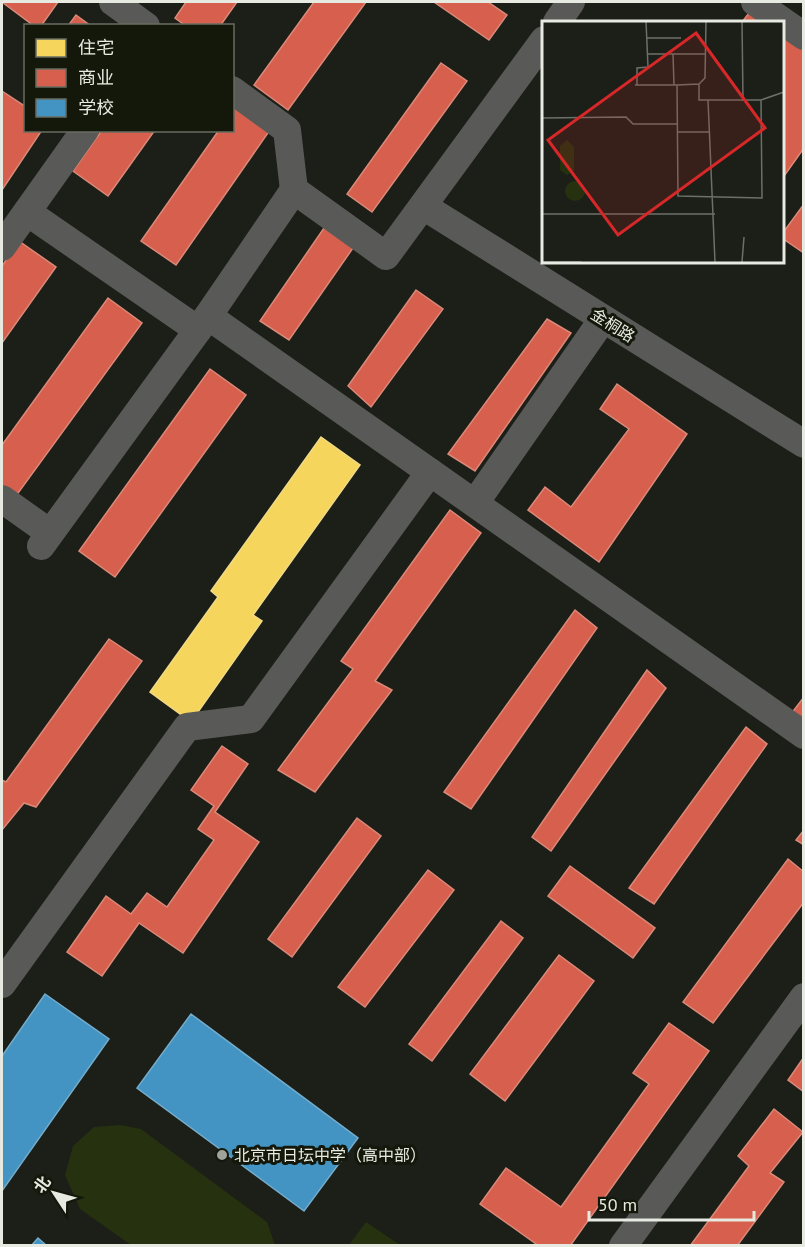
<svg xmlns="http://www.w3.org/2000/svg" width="805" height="1247" font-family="'PT Sans','Noto Sans SC',sans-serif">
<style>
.green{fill:#263110}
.homes{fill:#f6d55c;stroke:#f1db84;stroke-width:1.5}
.shops{fill:#d6604d;stroke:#db8979;stroke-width:1.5}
.schools{fill:#4393c3;stroke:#74adcc;stroke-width:1.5}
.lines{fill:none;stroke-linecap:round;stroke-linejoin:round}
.minor{stroke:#595a57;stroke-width:28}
.poi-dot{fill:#9fa39b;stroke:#13180b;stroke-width:2}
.labels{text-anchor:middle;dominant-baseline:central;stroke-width:6;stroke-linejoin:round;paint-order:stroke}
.street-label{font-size:16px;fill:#e6eae1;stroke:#13180b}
.poi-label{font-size:16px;fill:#e6eae1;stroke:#13180b;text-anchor:start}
.inset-road{fill:none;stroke:#6d7068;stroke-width:1.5}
.view{fill:#d62828;fill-opacity:0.15;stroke:#d62828;stroke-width:3}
.inset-edge{fill:none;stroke:#e6eae1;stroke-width:3}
</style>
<rect width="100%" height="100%" fill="#1c1e18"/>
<g class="green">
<polygon points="120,1125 141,1129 267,1222 275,1245 131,1245 80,1209 65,1175 73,1146 94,1127"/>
<polygon points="366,1222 400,1245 349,1245"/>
</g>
<polygon class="homes" points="321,437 360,465 253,615 262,621 191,722 150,692 218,597 211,591"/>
<g class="shops">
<polygon points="2,2 58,2 41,26 34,26"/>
<polygon points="186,2 237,2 220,26 186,26 175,18"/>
<polygon points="314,2 366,2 288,110 254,85"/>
<polygon points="434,2 488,2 507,15 489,40"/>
<polygon points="756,4 777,22 742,22"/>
<polygon points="76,15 91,26 68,26"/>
<polygon points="782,27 804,45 804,148 782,179"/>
<polygon points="441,63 467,81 372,212 347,194"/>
<polygon points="2,91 26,107 26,130 42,130 2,190"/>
<polygon points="236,106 270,130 176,265 141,241 219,130 232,130 232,111"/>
<polygon points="102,130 155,130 108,196 73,171"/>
<polygon points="804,204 804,253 782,238 782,234"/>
<polygon points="324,228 353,248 289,340 260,321"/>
<polygon points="19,241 56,267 2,343 2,266"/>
<polygon points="416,290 443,309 371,407 348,386"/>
<polygon points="108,298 142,323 13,500 2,492 2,445"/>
<polygon points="547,319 571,333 475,471 448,454"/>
<polygon points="210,369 246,395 115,577 79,551"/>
<polygon points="617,384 687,434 599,562 528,510 545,487 571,507 629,429 600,409"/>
<polygon points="450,510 481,533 375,681 392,690 315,792 278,770 353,669 341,661"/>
<polygon points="575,610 597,628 471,809 444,792"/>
<polygon points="109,639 142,661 36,807 24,803 2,830 2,780 6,782"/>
<polygon points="647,670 666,688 551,851 532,837"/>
<polygon points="804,697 804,725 791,714"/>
<polygon points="746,727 767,744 654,904 629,888"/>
<polygon points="222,746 248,764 215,812 259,842 183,953 139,923 102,976 67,952 106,896 131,914 147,893 167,907 214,840 198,829 214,806 191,790"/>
<polygon points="357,818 381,836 292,957 268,939"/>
<polygon points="804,830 804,845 796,840"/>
<polygon points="788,859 804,872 804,902 713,1023 683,1002"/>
<polygon points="570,866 655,928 633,958 548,896"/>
<polygon points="428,870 454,890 365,1007 338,987"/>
<polygon points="501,921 523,938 432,1061 409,1044"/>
<polygon points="559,955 594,981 505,1101 470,1074"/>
<polygon points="669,1023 709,1051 570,1246 539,1246 480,1204 506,1168 561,1207 649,1084 633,1073"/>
<polygon points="804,1057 804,1092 788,1080"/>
<polygon points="774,1109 803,1132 770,1173 784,1182 737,1246 690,1246 749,1166 738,1156"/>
</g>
<g class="schools">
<polygon points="45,994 109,1039 2,1191 2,1056"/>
<polygon points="191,1014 358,1138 304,1211 137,1088"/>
<polygon points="38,1238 47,1246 31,1246"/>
</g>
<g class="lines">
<g class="minor">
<polyline points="113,2 146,26"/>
<polyline points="755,2 804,36"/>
<polyline points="557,22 571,2"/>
<polyline points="232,90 287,130 294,190 386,256 544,40"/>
<polyline points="423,206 804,444"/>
<polyline points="27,212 198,330"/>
<polyline points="2,247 85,130"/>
<polyline points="208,316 294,190"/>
<polyline points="2,499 50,533"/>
<polyline points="475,503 603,319"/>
<polyline points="41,546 208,316 804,735"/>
<polyline points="2,984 187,727 251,719 430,472"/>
<polyline points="623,1246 804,997"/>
</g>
</g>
<circle class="poi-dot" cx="222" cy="1155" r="6"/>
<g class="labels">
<g class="street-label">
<text transform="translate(613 325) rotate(32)">金桐路</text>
</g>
<g class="poi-label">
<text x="234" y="1155">北京市日坛中学（高中部）</text>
</g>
</g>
<g transform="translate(542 21)">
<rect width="242" height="242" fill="#1c1e18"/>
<path d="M25,119L32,126V149L25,154L18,149V125ZM23 170a10 10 0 1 1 20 0a10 10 0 1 1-20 0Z" fill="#263110"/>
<path class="inset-road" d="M164,0L163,57L157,63V79H219L242,71M200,0L201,80M105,17H139M105,33H164M131,33L132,64M93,64H135L136,175L220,177L219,79M95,64V47L106,46L104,0M135,64L157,63M166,79L173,241M0,97L84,96L91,103H135M135,111H168M0,193H173M0,241H39M200,241L202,216"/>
<path class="view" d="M154,12L223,107L76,214L6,119Z"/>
<rect width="242" height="242" class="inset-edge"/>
</g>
<rect width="805" height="1247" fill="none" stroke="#e6eae1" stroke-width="6"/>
<rect x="24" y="24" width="210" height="108" fill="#13180b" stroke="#676c61" stroke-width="1.5"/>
<rect x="36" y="39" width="30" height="18" fill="#f6d55c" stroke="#676c61" stroke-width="1.5"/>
<text x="78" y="54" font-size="18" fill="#e6eae1">住宅</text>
<rect x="36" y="69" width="30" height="18" fill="#d6604d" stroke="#676c61" stroke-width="1.5"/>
<text x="78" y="84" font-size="18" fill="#e6eae1">商业</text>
<rect x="36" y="99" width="30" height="18" fill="#4393c3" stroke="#676c61" stroke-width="1.5"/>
<text x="78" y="114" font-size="18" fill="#e6eae1">学校</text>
<g transform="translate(54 1193) rotate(306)" stroke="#13180b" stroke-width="4.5" paint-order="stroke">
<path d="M0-4.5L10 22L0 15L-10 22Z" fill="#e6eae1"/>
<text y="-9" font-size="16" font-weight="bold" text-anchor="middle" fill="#e6eae1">北</text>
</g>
<path d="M589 1211v9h165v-9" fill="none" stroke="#e6eae1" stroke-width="3"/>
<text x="598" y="1211" font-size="18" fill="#e6eae1" stroke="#13180b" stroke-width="4.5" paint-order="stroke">50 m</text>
</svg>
